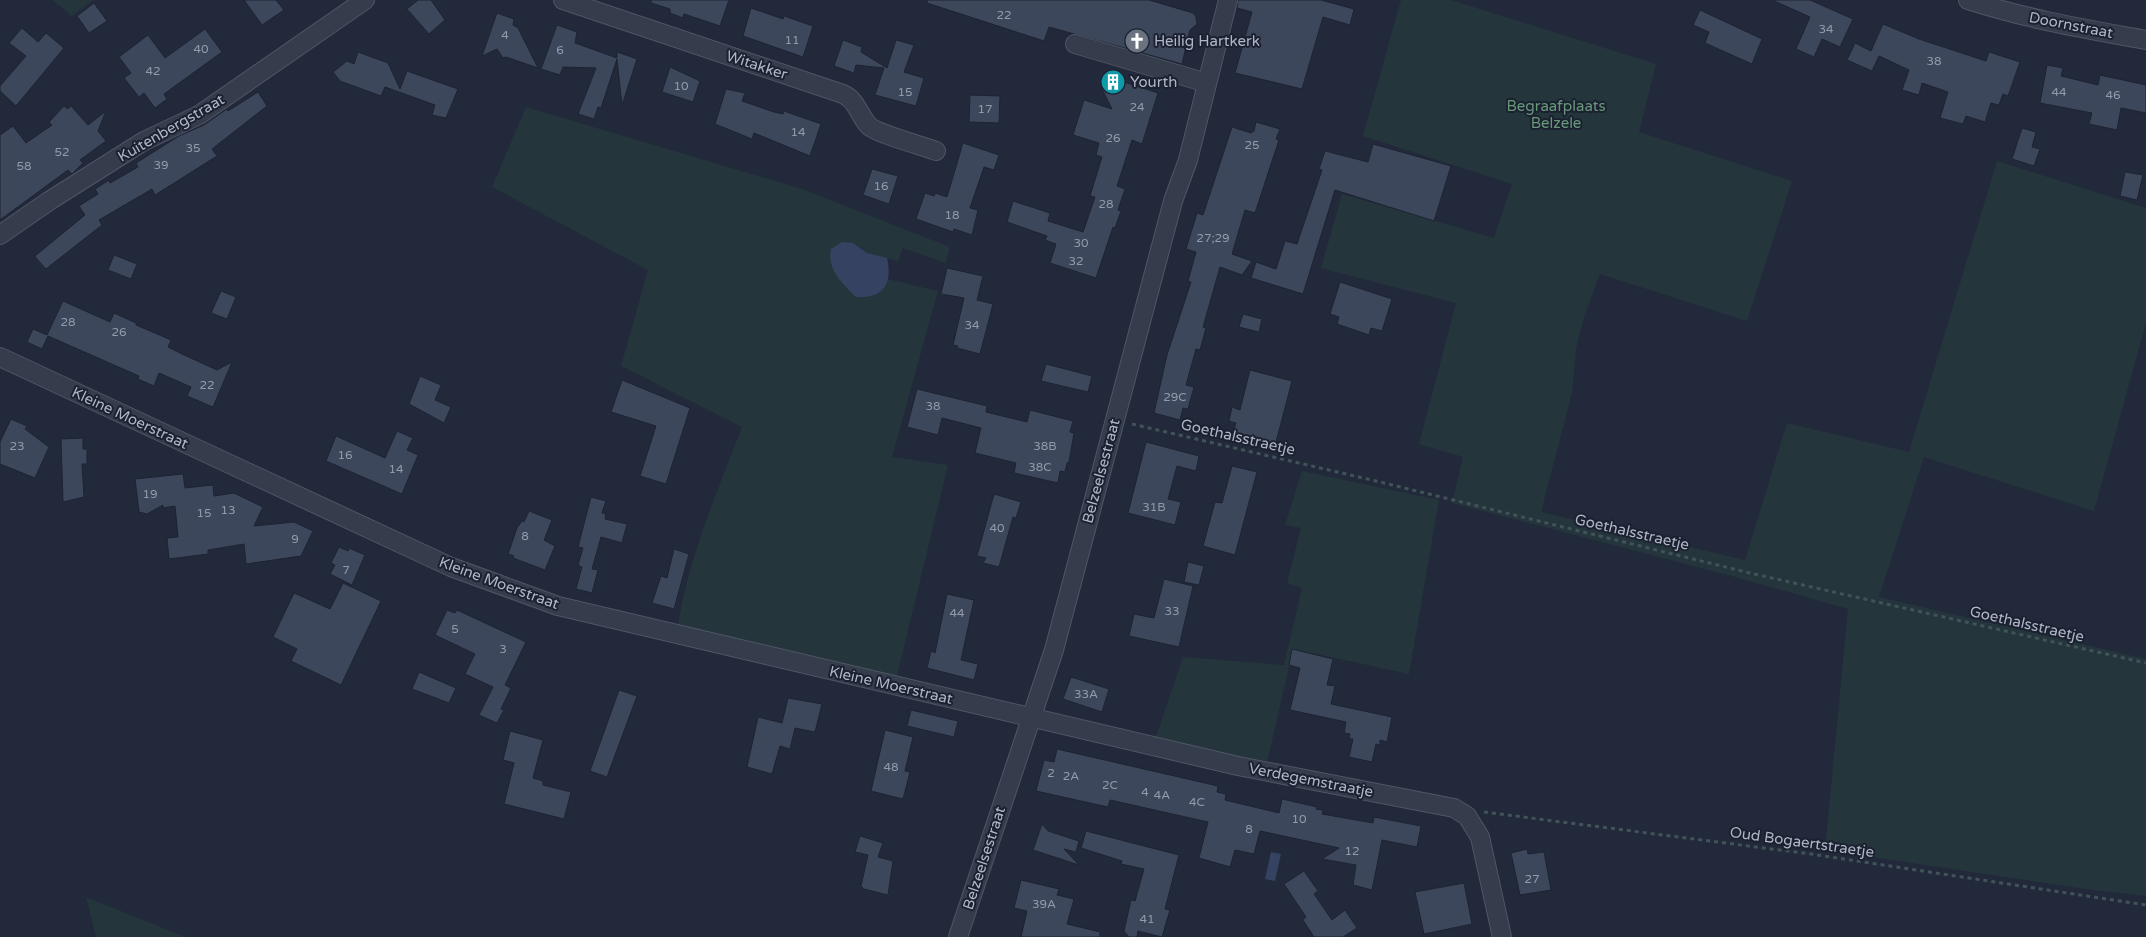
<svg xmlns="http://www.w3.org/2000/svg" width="2146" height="937" font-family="'Varela Round',sans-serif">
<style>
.green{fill:#24363c}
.water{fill:#354262}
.building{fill:#3d475b;stroke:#1d2332}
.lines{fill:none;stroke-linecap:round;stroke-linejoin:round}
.street-casing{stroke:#505666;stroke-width:20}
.path{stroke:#415359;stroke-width:3;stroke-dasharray:4 4;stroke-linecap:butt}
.street{stroke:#353c4b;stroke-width:18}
.labels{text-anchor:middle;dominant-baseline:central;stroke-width:4;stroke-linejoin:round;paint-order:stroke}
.number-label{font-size:12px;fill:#939aac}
.street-label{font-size:15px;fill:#b0b6c7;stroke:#1b2130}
.poi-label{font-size:15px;fill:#b0b6c7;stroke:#1b2130;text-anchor:start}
.park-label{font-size:15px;fill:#679878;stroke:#1b2130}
</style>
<rect width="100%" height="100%" fill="#22293b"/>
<g class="green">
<polygon points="53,0 93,0 72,16"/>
<polygon points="1401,0 1451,0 1656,64 1639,132 1792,181 1747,321 1600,274 1583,320 1576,349 1572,393 1541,512 1745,560 1787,423 1909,452 1997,161 2146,208 2146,323 2094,511 1924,457 1879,597 2146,659 2146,896 2085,889 1825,850 1848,609 1732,576 1452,503 1463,457 1419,444 1456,303 1321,268 1342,194 1494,238 1512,184 1363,136"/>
<path d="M526,107L802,189L950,247L946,263L903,248L898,261L867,253L853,243L883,289L887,279L938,291L892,457L948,465L896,680L827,659L678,625C689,557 717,492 742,427L621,366L648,270L492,187Z"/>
<polygon points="1302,471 1439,500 1409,674 1293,649 1267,763 1156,737 1183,657 1284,665 1302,588 1287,583 1301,528 1285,525"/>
<polygon points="86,897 185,937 96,937"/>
</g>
<g class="water">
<path d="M842,242L853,243L867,253L887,258C893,284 883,299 856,297C842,283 827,270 831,249Z"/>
<polygon points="1271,852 1281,854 1275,881 1265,879"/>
</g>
<g class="building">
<polygon points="244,0 276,0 284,10 262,25"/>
<polygon points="418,0 431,0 445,20 429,34 407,9"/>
<polygon points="651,0 729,0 720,26 684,14 683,18 670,13 670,9 651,3"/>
<polygon points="927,0 1149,0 1193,13 1196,17 1197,24 1190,30 1182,64 1049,27 1044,41 927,3"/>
<polygon points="1238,0 1321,0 1354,9 1350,25 1323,17 1302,89 1235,73 1252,12 1237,8"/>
<polygon points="1772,0 1810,0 1853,19 1840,47 1822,39 1814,57 1796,49 1810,17"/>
<polygon points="94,3 107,21 89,33 77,16"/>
<polygon points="751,8 783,19 784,16 813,26 803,57 743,36"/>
<polygon points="1700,10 1762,39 1752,64 1705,43 1709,32 1693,25"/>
<polygon points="497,13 514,19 513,25 518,28 538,68 506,57 503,58 497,49 482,56"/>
<polygon points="1883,24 1919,39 1986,61 1989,52 2020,62 2008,96 2003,94 1999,105 1991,103 1985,122 1966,116 1963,124 1940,118 1948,92 1922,83 1919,95 1902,90 1909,70 1879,56 1872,71 1847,60 1855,43 1871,51"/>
<polygon points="557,25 577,32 575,43 617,58 617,52 637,59 622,105 617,59 601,108 598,107 594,119 578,114 596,68 563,67 560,75 541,69"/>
<polygon points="22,28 38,42 46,33 64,48 16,106 0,91 0,86 26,56 9,43"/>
<polygon points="205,29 222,52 164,94 167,99 155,108 144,93 139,97 124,78 131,73 119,57 148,35 165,58"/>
<polygon points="843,40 862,47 861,52 887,68 896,40 914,45 904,72 924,78 916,106 875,95 884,68 856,65 854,73 834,66"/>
<polygon points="358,52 388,63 400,89 407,71 458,89 446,118 432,115 435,105 385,87 381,96 340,81 333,72 347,61 354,64"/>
<polygon points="2047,65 2063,68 2061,76 2098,85 2100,75 2146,85 2146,113 2121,108 2117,130 2089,124 2092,113 2040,103"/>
<polygon points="670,67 700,81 693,102 662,92"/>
<polygon points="1117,69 1124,82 1158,93 1142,144 1132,140 1117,186 1125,189 1118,210 1121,211 1115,228 1113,227 1096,278 1050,263 1056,244 1045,240 1047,236 1007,222 1013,201 1050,213 1048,221 1083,232 1095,197 1090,196 1102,157 1096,155 1099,143 1073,135 1084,100 1112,109 1102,89 1103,79"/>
<polygon points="726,89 745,93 742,101 774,112 783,114 784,111 821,124 810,156 754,133 752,139 715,124"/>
<polygon points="258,92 267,106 212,149 217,156 155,195 152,189 99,220 102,225 46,269 36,258 35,256 85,215 79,206 98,194 95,189 109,180 110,183 138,167 136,163 179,136 204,125 227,109 228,111"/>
<polygon points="970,95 1000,96 999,123 969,122"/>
<polygon points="64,106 68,109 71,106 88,125 106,111 98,131 106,141 80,160 83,163 72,174 68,170 0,220 0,135 13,126 26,143 52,125 49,122"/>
<polygon points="1256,122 1280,129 1276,139 1279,140 1255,213 1245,210 1232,254 1252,261 1242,275 1220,267 1203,327 1206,328 1200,350 1196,349 1186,385 1194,387 1188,409 1183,408 1180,420 1154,413 1167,355 1191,282 1188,281 1196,252 1186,249 1197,213 1203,215 1232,127 1251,133 1254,131"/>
<polygon points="2022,128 2036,132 2032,147 2040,149 2034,166 2012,159"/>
<polygon points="963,143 999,155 994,170 984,167 970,208 978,210 972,235 954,229 953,232 916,219 925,193 934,196 935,193 947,197"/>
<polygon points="1373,144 1451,166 1434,221 1335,190 1303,294 1251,278 1256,262 1276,269 1285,241 1297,244 1322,170 1319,169 1325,151 1368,162"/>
<polygon points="872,169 898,176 889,204 863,195"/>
<polygon points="2125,172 2143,175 2137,200 2120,196"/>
<polygon points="114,255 137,264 131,279 108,270"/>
<polygon points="947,268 983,276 977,300 993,304 980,354 957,348 958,346 953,345 964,298 941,294"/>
<polygon points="1340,282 1392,299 1382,331 1371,328 1369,335 1337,324 1339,317 1330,314"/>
<polygon points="221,291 236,297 227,319 211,313"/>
<polygon points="63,301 110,322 114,313 136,323 136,325 171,340 168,347 182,354 217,370 232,362 213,407 187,396 191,387 159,373 154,386 138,379 139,376 48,336 42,349 27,342 33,329 47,335"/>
<polygon points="1243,314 1262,319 1259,332 1239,327"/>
<polygon points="1046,364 1092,376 1088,392 1041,381"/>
<polygon points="1250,370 1292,381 1275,446 1232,435 1236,423 1229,421 1232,407 1240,410"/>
<polygon points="420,376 441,385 435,400 451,407 444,423 409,404"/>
<polygon points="622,380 690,408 666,484 640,476 656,426 611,412"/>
<polygon points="917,389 987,406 986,412 1027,422 1030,410 1073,421 1070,432 1074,433 1069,462 1067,463 1065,472 1060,471 1058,483 1014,473 1016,463 975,453 981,428 942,418 938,435 907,427"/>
<polygon points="11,419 27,426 25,429 49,447 35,478 0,464 0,442"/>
<polygon points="397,431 413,438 407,450 418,455 402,494 326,461 336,436 385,458"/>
<polygon points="83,438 83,449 87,449 87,464 82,464 84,497 63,502 61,439"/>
<polygon points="1146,442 1199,456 1196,471 1177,466 1168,499 1181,502 1175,525 1128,513"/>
<polygon points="1232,466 1257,472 1235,555 1203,546 1215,502 1222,503"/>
<polygon points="183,474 185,488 213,485 214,496 234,493 263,507 254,526 294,522 313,531 301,556 246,564 244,544 208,550 208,554 169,559 167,538 178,537 175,506 163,508 163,505 147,514 139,512 135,479"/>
<polygon points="994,494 1021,502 1016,518 1013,517 999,567 983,563 986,558 977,556"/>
<polygon points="591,497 606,501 602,513 606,514 605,519 627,524 622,543 601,537 592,569 598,570 592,593 576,589 582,567 578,565 583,548 578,547"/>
<polygon points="529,511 552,520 544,540 555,546 545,570 513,558 514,556 508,554 517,528 522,521 524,522"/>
<polygon points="339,547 348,551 349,548 365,555 352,585 330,574 335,565 331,563"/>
<polygon points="674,549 689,554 674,609 652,603 661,576 667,578"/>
<polygon points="1188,562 1204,566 1199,585 1184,582"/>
<polygon points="1164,579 1193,586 1179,647 1129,636 1134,614 1154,618"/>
<polygon points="343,583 381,601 341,685 291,661 297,649 273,637 294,593 330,609"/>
<polygon points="947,594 974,600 961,660 978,664 974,680 927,668 931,651 935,653"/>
<polygon points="447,610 455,613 457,610 526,642 505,685 511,688 501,709 504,710 497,723 479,715 493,687 465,674 475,654 435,635"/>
<polygon points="1292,649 1333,659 1327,685 1335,686 1331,704 1392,717 1387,742 1380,740 1380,745 1376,744 1372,762 1349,757 1353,739 1349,739 1350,734 1344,733 1346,722 1290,710 1300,668 1289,665"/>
<polygon points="419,672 456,688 449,703 412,689"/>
<polygon points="1071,677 1109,689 1102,712 1063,699"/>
<polygon points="619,690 637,696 607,777 590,771"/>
<polygon points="788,698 822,704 815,732 795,728 790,749 780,746 772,774 747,767 758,717 782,723"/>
<polygon points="911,710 958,721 954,737 907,726"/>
<polygon points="885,730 913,737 905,771 910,772 903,799 871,791"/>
<polygon points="510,731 543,740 533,778 543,781 543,785 571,792 564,819 504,804 514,763 503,760"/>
<polygon points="1057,749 1218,786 1217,792 1226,794 1225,800 1279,813 1282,799 1317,807 1316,809 1323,810 1322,814 1373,823 1374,817 1421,826 1417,847 1382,840 1372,890 1353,885 1356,865 1322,859 1339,848 1260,831 1254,854 1235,850 1230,867 1199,858 1208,822 1110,800 1108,807 1036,791 1044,760 1054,762"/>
<polygon points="1042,824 1048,831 1079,841 1076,852 1064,849 1079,865 1033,850"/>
<polygon points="1086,831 1179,855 1165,909 1170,910 1162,937 1138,931 1137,937 1129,937 1124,931 1131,900 1135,901 1144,869 1121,864 1122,861 1081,848"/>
<polygon points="860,836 883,843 878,857 893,861 888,895 864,889 861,886 868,855 855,852"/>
<polygon points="1527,849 1528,854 1544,852 1551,890 1520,895 1511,853"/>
<polygon points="1304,871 1318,891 1314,894 1332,920 1345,910 1357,928 1343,937 1314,937 1303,920 1306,917 1284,884"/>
<polygon points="1021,880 1059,889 1057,895 1074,899 1067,924 1100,932 1100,937 1021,937 1027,911 1014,908"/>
<polygon points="1464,883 1472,924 1424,934 1415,892"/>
</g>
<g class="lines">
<defs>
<g id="street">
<path d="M563,0L843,94C857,100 859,116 869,126C878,134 923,146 936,151"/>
<path d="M1968,0C2026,19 2086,29 2146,40"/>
<polyline points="1075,44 1207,83"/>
<polyline points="0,235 49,201 144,141 199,115 365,0"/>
<polyline points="0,357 451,567 558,606 1238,766 1454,808 1467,816 1480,837 1502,937"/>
<polyline points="958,937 1054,650 1173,201 1188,160 1228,0"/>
</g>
</defs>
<use href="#street" class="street-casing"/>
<g class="path">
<polyline points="1132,424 1376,481 1750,573 2146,663"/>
<polyline points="1484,812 1811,854 2146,905"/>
</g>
<use href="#street" class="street"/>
</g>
<defs>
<symbol id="church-disc" viewBox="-11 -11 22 22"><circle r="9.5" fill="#6b7280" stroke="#1b2130"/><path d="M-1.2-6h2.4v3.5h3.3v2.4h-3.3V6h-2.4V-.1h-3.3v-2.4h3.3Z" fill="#fff"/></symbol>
<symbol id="building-disc" viewBox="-11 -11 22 22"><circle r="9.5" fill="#0f9aa8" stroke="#1b2130"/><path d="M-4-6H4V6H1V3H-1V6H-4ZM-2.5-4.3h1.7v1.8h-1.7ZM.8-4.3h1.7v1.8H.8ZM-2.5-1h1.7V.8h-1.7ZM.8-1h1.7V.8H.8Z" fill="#fff"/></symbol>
</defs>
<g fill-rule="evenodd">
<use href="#church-disc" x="1123" y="27" width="28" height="28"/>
<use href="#building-disc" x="1099" y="68" width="28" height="28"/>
</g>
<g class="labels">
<g class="number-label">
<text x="1004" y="15">22</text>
<text x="1826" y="29">34</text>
<text x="505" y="35">4</text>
<text x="792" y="40">11</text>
<text x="201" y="49">40</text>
<text x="560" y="50">6</text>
<text x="1934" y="61">38</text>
<text x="153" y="71">42</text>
<text x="681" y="86">10</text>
<text x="905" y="92">15</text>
<text x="2059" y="92">44</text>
<text x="2113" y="95">46</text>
<text x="1137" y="107">24</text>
<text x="985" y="109">17</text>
<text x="798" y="132">14</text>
<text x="1113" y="138">26</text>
<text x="1252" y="145">25</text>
<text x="193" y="148">35</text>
<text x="62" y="152">52</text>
<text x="161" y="165">39</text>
<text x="24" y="166">58</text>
<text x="881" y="186">16</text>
<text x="1106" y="204">28</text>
<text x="952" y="215">18</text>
<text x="1213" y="238">27;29</text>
<text x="1081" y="243">30</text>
<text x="1076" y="261">32</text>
<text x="68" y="322">28</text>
<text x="972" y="325">34</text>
<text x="119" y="332">26</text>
<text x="207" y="385">22</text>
<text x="1175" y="397">29C</text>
<text x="933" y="406">38</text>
<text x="17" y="446">23</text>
<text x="1045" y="446">38B</text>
<text x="345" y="455">16</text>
<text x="1040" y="467">38C</text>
<text x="396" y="469">14</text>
<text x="150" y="494">19</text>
<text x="1154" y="507">31B</text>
<text x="228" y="510">13</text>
<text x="204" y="513">15</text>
<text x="997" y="528">40</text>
<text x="525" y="536">8</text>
<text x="295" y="539">9</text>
<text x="346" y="570">7</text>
<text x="1172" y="611">33</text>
<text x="957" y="613">44</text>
<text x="455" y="629">5</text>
<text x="503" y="649">3</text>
<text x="1086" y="694">33A</text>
<text x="891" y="767">48</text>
<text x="1051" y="773">2</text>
<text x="1071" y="776">2A</text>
<text x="1110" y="785">2C</text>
<text x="1145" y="792">4</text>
<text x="1162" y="795">4A</text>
<text x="1197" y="802">4C</text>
<text x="1299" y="819">10</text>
<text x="1249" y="829">8</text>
<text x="1352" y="851">12</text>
<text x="1532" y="879">27</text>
<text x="1044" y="904">39A</text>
<text x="1147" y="919">41</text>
</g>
<g class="street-label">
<text transform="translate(2071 25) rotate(11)">Doornstraat</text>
<text transform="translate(757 65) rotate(18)">Witakker</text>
<text transform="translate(171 128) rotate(-30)">Kuitenbergstraat</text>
<text transform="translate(130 418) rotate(25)">Kleine Moerstraat</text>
<text transform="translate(1238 437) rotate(13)">Goethalsstraetje</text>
<text transform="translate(1101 471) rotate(-75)">Belzeelsestraat</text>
<text transform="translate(1632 532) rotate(13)">Goethalsstraetje</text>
<text transform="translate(499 583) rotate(20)">Kleine Moerstraat</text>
<text transform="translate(2027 624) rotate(13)">Goethalsstraetje</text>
<text transform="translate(891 685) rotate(13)">Kleine Moerstraat</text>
<text transform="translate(1311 780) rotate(11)">Verdegemstraatje</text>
<text transform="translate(1802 842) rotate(8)">Oud Bogaertstraetje</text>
<text transform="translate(984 858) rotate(-72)">Belzeelsestraat</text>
</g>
<g class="poi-label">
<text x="1154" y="41">Heilig Hartkerk</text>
<text x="1130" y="82">Yourth</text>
</g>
<g class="park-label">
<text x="1556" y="106">Begraafplaats<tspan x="1556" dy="17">Belzele</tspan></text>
</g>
</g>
</svg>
